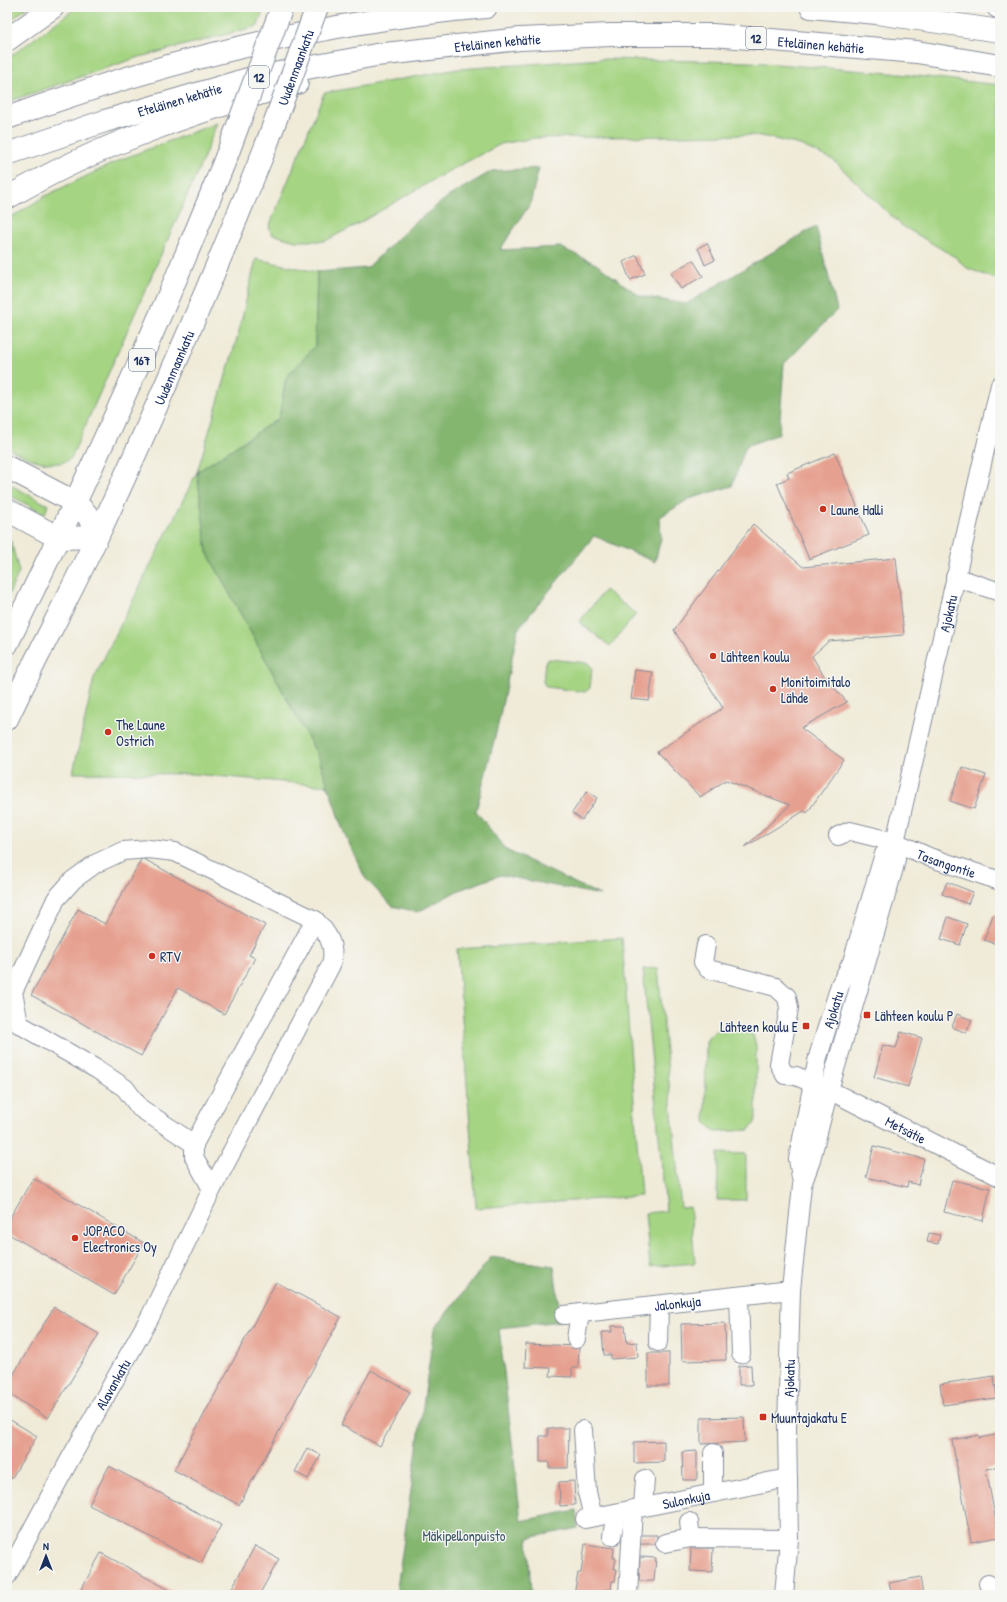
<svg xmlns="http://www.w3.org/2000/svg" width="1007" height="1602" font-family="'Patrick Hand',sans-serif">
<style>
.green{fill:#a5d482;stroke:#608270}
.forest{fill:#84b670;stroke:#507267}
.building{fill:#e6a090}
.lines{fill:none;stroke-linecap:round;stroke-linejoin:round}
.minor-casing{stroke:#868d9b;stroke-width:20}
.major-casing{stroke:#868d9b;stroke-width:24}
.highway-casing{stroke:#868d9b;stroke-width:24}
.minor{stroke:#fff;stroke-width:18}
.major{stroke:#fff;stroke-width:22}
.highway{stroke:#fff;stroke-width:22}
.major-bridge-casing{stroke:#868d9b;stroke-width:24;stroke-linecap:butt}
.major-bridge{stroke:#fff;stroke-width:22}
.poi-dot{fill:#c8321e;stroke:#f6f6f2;stroke-width:1.5}
.labels{text-anchor:middle;dominant-baseline:central;stroke-width:3;stroke-linejoin:round;paint-order:stroke}
.shield{fill:#f6f6f2;stroke:#5d6b8a;stroke-width:1}
.shield-label{font-size:13px;font-weight:bold;fill:#1b2f5e}
.street-label{font-size:14px;fill:#1b2f5e;stroke:#f6f6f2}
.poi-label{font-size:14px;fill:#1b2f5e;stroke:#f6f6f2;text-anchor:start}
.park-label{font-size:14px;fill:#3e5867;stroke:#f6f6f2}
</style>
<rect width="100%" height="100%" fill="#f6f6f2"/>
<filter id="ink" filterUnits="userSpaceOnUse"><feTurbulence type="fractalNoise" baseFrequency=".025" numOctaves="2"/><feDisplacementMap in="SourceGraphic" scale="8" xChannelSelector="R" yChannelSelector="G"/><feConvolveMatrix kernelMatrix="1 2 1 2 8 2 1 2 1" color-interpolation-filters="sRGB"/></filter>
<filter id="wash" filterUnits="userSpaceOnUse"><feTurbulence type="fractalNoise" baseFrequency=".012" numOctaves="4" result="noise"/><feDisplacementMap in="SourceGraphic" scale="16" xChannelSelector="R" yChannelSelector="G"/><feGaussianBlur stdDeviation="0.9" result="paint"/><feColorMatrix in="noise" values="0 0 0 0 0 0 0 0 0 0 0 0 0 0 0 0 0 1.4 0 .05"/><feComposite in="paint" operator="in"/></filter>
<g filter="url(#wash)">
<rect width="100%" height="100%" fill="#f0ebd8"/>
<g class="green">
<polygon points="7,7 28,7 7,23"/>
<polygon points="77,7 264,7 258,26 136,58 7,102 7,59"/>
<polygon points="602,59 751,62 890,73 1000,85 1000,276 998,280 967,268 955,257 901,225 833,160 800,145 762,136 747,135 535,138 501,144 447,172 356,225 325,241 295,241 272,234 269,227 324,93 458,69"/>
<path d="M217,123L202,162L71,458C68,460 63,463 59,463C42,465 21,456 7,447V220L45,196L122,159Z"/>
<polygon points="256,259 317,272 315,346 286,378 279,418 197,472 207,552 319,758 328,786 193,774 73,773 94,678 197,472 238,335"/>
<polygon points="7,483 48,505 45,514 7,494"/>
<polygon points="7,538 11,541 19,572 7,598"/>
<polygon points="605,590 636,614 610,646 579,622"/>
<polygon points="549,659 588,663 592,668 590,688 585,692 546,687 543,682 545,662"/>
<polygon points="622,938 641,1196 476,1208 457,949"/>
<polygon points="658,968 681,1208 690,1207 695,1263 650,1267 645,1213 666,1211 643,969"/>
<polygon points="716,1031 744,1031 753,1035 756,1045 756,1119 755,1123 749,1130 715,1132 705,1122 706,1042 708,1038"/>
<polygon points="718,1153 746,1154 746,1200 717,1200"/>
</g>
<g class="forest">
<polygon points="539,168 530,204 500,250 560,247 596,264 640,296 686,304 816,226 837,310 784,364 779,434 746,446 732,486 689,499 660,517 661,538 655,562 594,536 518,629 498,725 476,811 506,850 600,895 501,875 459,890 418,912 392,906 365,878 342,828 319,758 207,552 197,472 279,418 286,378 315,346 317,272 367,268 413,224 449,196 492,171"/>
<polygon points="491,1257 554,1266 561,1321 499,1328 521,1521 576,1510 578,1528 528,1538 531,1595 396,1595 434,1329"/>
</g>
<g id="blocks">
<g class="building">
<polygon points="707,243 715,260 705,265 698,248"/>
<polygon points="637,255 645,274 630,280 623,262"/>
<polygon points="693,260 703,276 681,289 671,273"/>
<polygon points="835,453 869,535 809,559 777,483 789,478 787,473"/>
<polygon points="753,524 803,567 896,558 904,635 829,641 812,656 824,676 847,702 801,728 844,760 807,813 804,811 745,847 790,805 726,780 700,797 657,752 723,708 674,630"/>
<polygon points="635,670 653,672 649,701 631,699"/>
<polygon points="962,767 986,775 974,809 950,801"/>
<polygon points="587,791 597,798 582,820 572,813"/>
<polygon points="142,858 265,925 249,955 255,958 224,1014 178,988 141,1056 31,995 78,909 105,924"/>
<polygon points="947,882 973,892 968,904 942,894"/>
<polygon points="993,915 1000,917 1000,945 984,940"/>
<polygon points="948,917 967,924 960,945 941,939"/>
<polygon points="957,1014 972,1020 966,1033 952,1027"/>
<polygon points="901,1032 922,1038 908,1087 874,1077 883,1045 896,1048"/>
<polygon points="1000,1121 1000,1131 997,1130"/>
<polygon points="874,1146 924,1159 918,1185 908,1182 907,1187 866,1177"/>
<polygon points="33,1178 144,1243 114,1295 7,1233 7,1223"/>
<polygon points="952,1180 990,1188 983,1221 944,1212"/>
<polygon points="929,1233 940,1235 938,1244 927,1242"/>
<polygon points="276,1282 341,1317 239,1505 174,1470"/>
<polygon points="54,1307 99,1334 48,1418 7,1393 7,1385"/>
<polygon points="725,1323 726,1360 682,1361 681,1324"/>
<polygon points="611,1326 625,1326 627,1343 637,1342 638,1357 611,1359 611,1355 604,1355 602,1332 612,1332"/>
<polygon points="526,1344 579,1346 578,1368 572,1368 572,1377 550,1376 551,1368 525,1367"/>
<rect x="648" y="1353" width="21" height="33"/>
<polygon points="751,1365 752,1385 739,1385 739,1366"/>
<polygon points="371,1370 410,1392 380,1446 341,1425"/>
<polygon points="994,1376 997,1398 943,1405 940,1384"/>
<polygon points="744,1417 745,1442 701,1444 701,1418"/>
<polygon points="7,1418 37,1436 11,1479 7,1476"/>
<polygon points="548,1428 569,1428 568,1468 549,1468 549,1462 540,1462 540,1436 548,1436"/>
<polygon points="1000,1434 1000,1466 986,1469 999,1537 971,1542 952,1440 979,1435 979,1438"/>
<polygon points="664,1441 664,1462 634,1463 634,1442"/>
<polygon points="307,1448 321,1455 308,1479 295,1472"/>
<polygon points="697,1451 697,1480 683,1480 682,1452"/>
<polygon points="109,1466 221,1525 201,1563 89,1505"/>
<polygon points="574,1481 575,1505 560,1506 559,1482"/>
<polygon points="640,1535 657,1535 657,1544 639,1544"/>
<polygon points="585,1544 614,1548 613,1558 616,1558 614,1569 617,1569 615,1581 612,1581 611,1590 606,1589 605,1595 574,1595 578,1573 581,1573"/>
<polygon points="255,1546 279,1559 259,1595 228,1595"/>
<polygon points="691,1548 713,1548 712,1572 690,1571"/>
<polygon points="101,1553 179,1595 78,1595"/>
<polygon points="640,1557 656,1558 654,1581 639,1581"/>
<polygon points="920,1577 923,1595 892,1595 889,1583"/>
</g>
</g>
</g>
<g filter="url(#ink)">
<use href="#blocks" fill-opacity="0" stroke="#868d9b" stroke-width="1"/>
<g class="lines">
<defs>
<g id="minor">
<polyline points="955,577 1000,592"/>
<path id="s1" d="M838,836L850,831L895,842L929,857L1000,881"/>
<path d="M149,849L175,852L315,920C328,933 336,946 331,965L212,1189L194,1157V1144L140,1108L125,1088L98,1070L19,1024L13,992L56,899L73,880L95,864L123,851Z"/>
<path id="s2" d="M706,945L703,962L708,969L776,987L787,997L789,1008L779,1064L785,1075L796,1076L829,1090L1000,1177"/>
<polyline points="194,1144 315,920"/>
<path id="s3" d="M802,1184L798,1159L818,1057L840,985L852,962L884,854L895,842"/>
<polyline points="739,1297 741,1354"/>
<path id="s4" d="M564,1315L791,1290"/>
<polyline points="576,1339 580,1313"/>
<polyline points="658,1342 659,1305"/>
<polyline points="583,1430 587,1492 593,1517"/>
<polyline points="713,1453 713,1493"/>
<polyline points="643,1507 645,1479"/>
<path id="s5" d="M585,1519L788,1478"/>
<polyline points="689,1522 691,1538"/>
<polyline points="612,1536 616,1513"/>
<polyline points="665,1543 691,1538 789,1539"/>
<path id="s6" d="M7,1576L69,1461L150,1317L212,1189"/>
<polyline points="988,1584 1000,1594"/>
<polyline points="628,1595 633,1509"/>
<path id="s7" d="M784,1595L789,1539L787,1427L791,1290L802,1185L810,1163L829,1090L894,868L896,859L895,842L1000,385"/>
</g>
<g id="major">
<path d="M7,644C86,483 161,321 227,155"/>
<path id="s8" d="M7,719C36,657 69,597 98,535C158,407 213,277 266,146"/>
</g>
<g id="highway">
<polyline points="811,7 877,13 1000,31"/>
<polyline points="998,7 1000,8"/>
<polyline points="7,40 53,7"/>
<path d="M7,118C161,62 322,21 486,7"/>
<path id="s9" d="M7,154L105,121L248,79L376,55L520,39L611,35H713L917,52L1000,66"/>
<path d="M7,198C97,145 196,111 297,83"/>
<polyline points="7,467 76,503 89,517 97,537 59,538 7,510"/>
</g>
</defs>
<use href="#minor" class="minor-casing"/>
<use href="#major" class="major-casing"/>
<use href="#highway" class="highway-casing"/>
<use href="#minor" class="minor"/>
<use href="#major" class="major"/>
<use href="#highway" class="highway"/>
<defs>
<g id="major-bridge">
<path id="s10" d="M266,146L317,7"/>
<polyline points="227,155 282,7"/>
</g>
</defs>
<use href="#major-bridge" class="major-bridge-casing"/>
<use href="#major-bridge" class="major-bridge"/>
</g>
</g>
<g class="poi-dot">
<circle cx="823" cy="509" r="4"/>
<circle cx="713" cy="656" r="4"/>
<circle cx="773" cy="689" r="4"/>
<circle cx="108" cy="732" r="4"/>
<circle cx="152" cy="956" r="4"/>
<rect x="863" y="1011" width="8" height="8" rx="2"/>
<rect x="802" y="1022" width="8" height="8" rx="2"/>
<circle cx="75" cy="1238" r="4"/>
<rect x="759" y="1413" width="8" height="8" rx="2"/>
</g>
<g class="labels">
<g class="shield">
<rect x="746" y="27" width="20" height="22" rx="3"/>
<rect x="249" y="66" width="20" height="22" rx="3"/>
<rect x="129" y="349" width="26" height="22" rx="3"/>
</g>
<g class="shield-label">
<text x="756" y="38">12</text>
<text x="259" y="77">12</text>
<text x="142" y="360">167</text>
</g>
<g class="street-label">
<text stroke="none"><textPath href="#s9" startOffset="505">Eteläinen kehätie</textPath></text>
<text stroke="none"><textPath href="#s9" startOffset="829">Eteläinen kehätie</textPath></text>
<text stroke="none"><textPath href="#s10" startOffset="84">Uudenmaankatu</textPath></text>
<text stroke="none"><textPath href="#s9" startOffset="181">Eteläinen kehätie</textPath></text>
<text stroke="none"><textPath href="#s8" startOffset="389">Uudenmaankatu</textPath></text>
<text stroke="none"><textPath href="#s7" startOffset="1002">Ajokatu</textPath></text>
<text stroke="none"><textPath href="#s1" startOffset="115">Tasangontie</textPath></text>
<text stroke="none"><textPath href="#s3" startOffset="179">Ajokatu</textPath></text>
<text stroke="none"><textPath href="#s2" startOffset="325">Metsätie</textPath></text>
<text stroke="none"><textPath href="#s4" startOffset="114">Jalonkuja</textPath></text>
<text stroke="none"><textPath href="#s7" startOffset="217">Ajokatu</textPath></text>
<text stroke="none"><textPath href="#s6" startOffset="219">Alavankatu</textPath></text>
<text stroke="none"><textPath href="#s5" startOffset="103">Sulonkuja</textPath></text>
</g>
<g class="poi-label">
<text x="831" y="509">Laune Halli</text>
<text x="721" y="656">Lähteen koulu</text>
<text x="781" y="681">Monitoimitalo<tspan x="781" dy="16">Lähde</tspan></text>
<text x="116" y="724">The Laune<tspan x="116" dy="16">Ostrich</tspan></text>
<text x="160" y="956">RTV</text>
<text x="875" y="1015">Lähteen koulu P</text>
<text x="798" y="1026" text-anchor="end">Lähteen koulu E</text>
<text x="83" y="1230">JOPACO<tspan x="83" dy="16">Electronics Oy</tspan></text>
<text x="771" y="1417">Muuntajakatu E</text>
</g>
<g class="park-label">
<text x="464" y="1535">Mäkipellonpuisto</text>
</g>
</g>
<rect width="1007" height="1602" fill="none" stroke="#f6f6f2" stroke-width="24"/>
<g transform="translate(46 1556)" stroke="#f6f6f2" stroke-width="3" paint-order="stroke">
<path d="M0-3L7 15L0 10L-7 15Z" fill="#1b2f5e"/>
<text y="-6" font-size="11" font-weight="bold" text-anchor="middle" fill="#1b2f5e">N</text>
</g>
</svg>
